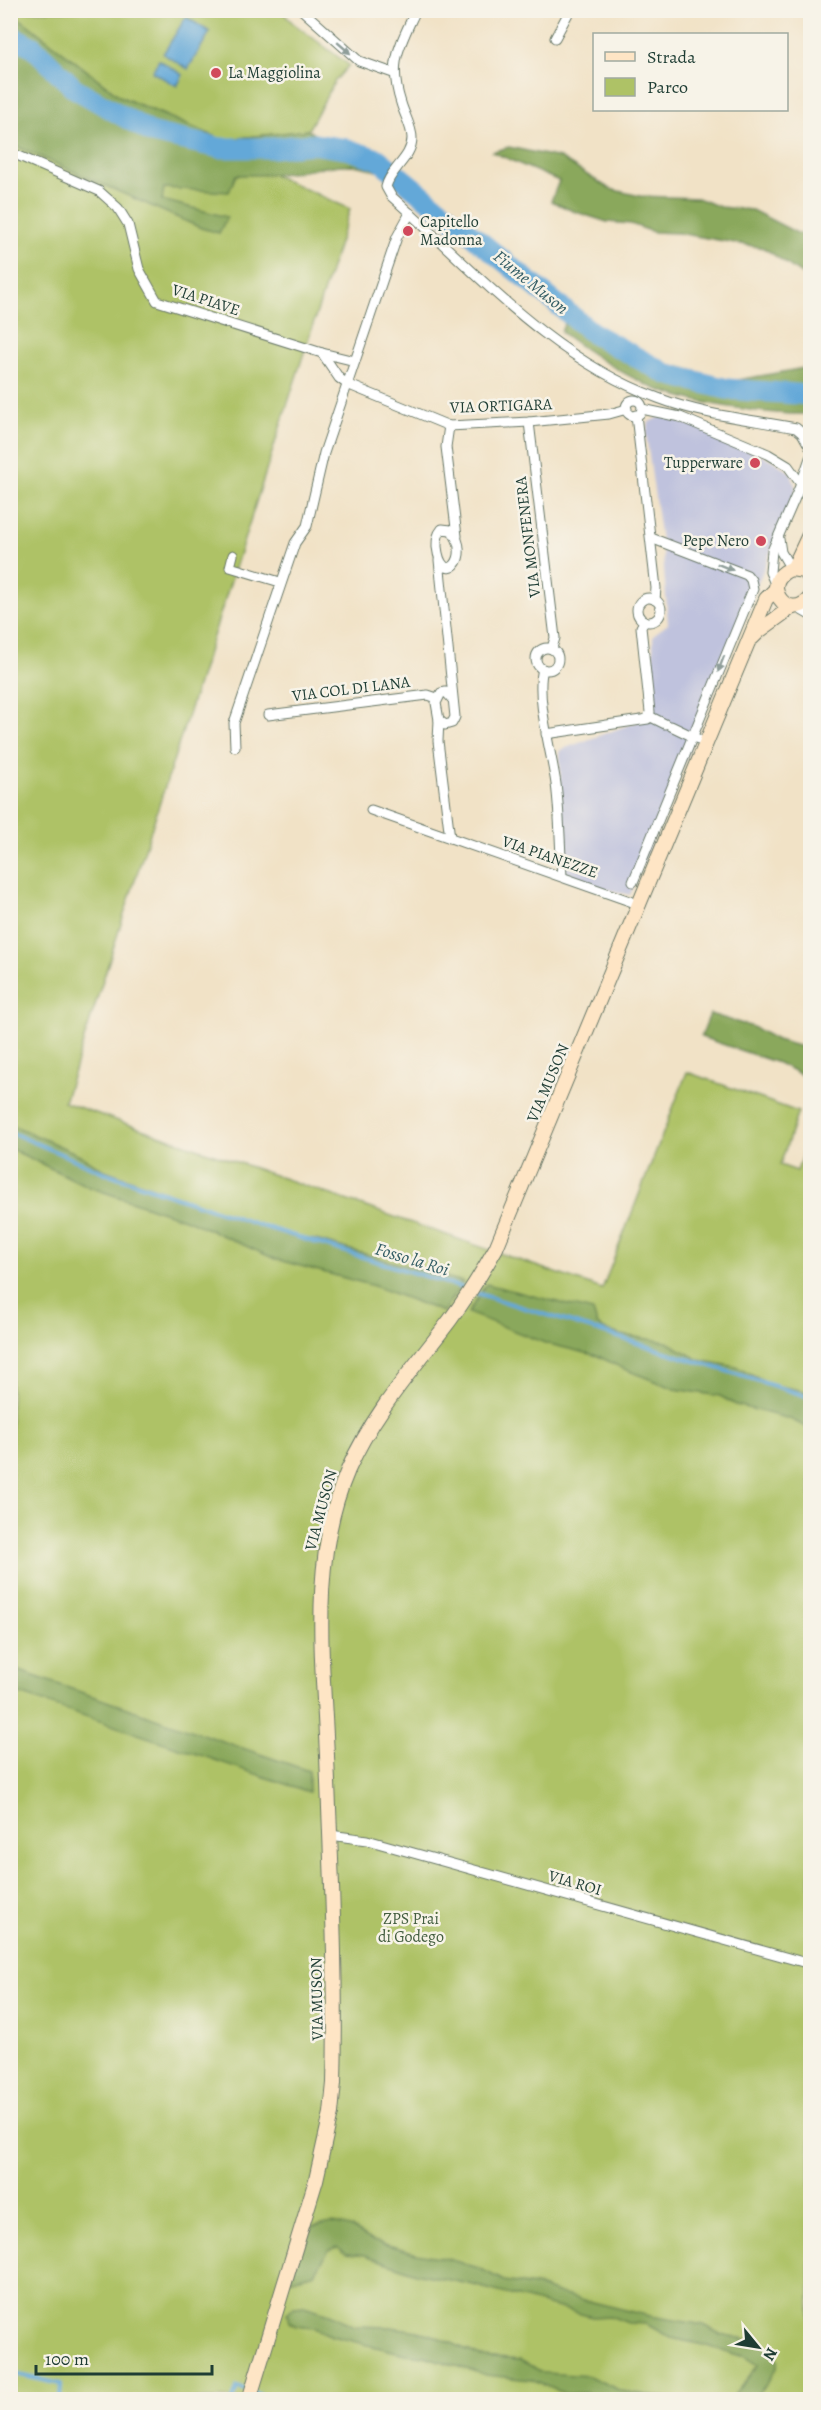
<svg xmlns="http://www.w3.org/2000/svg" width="821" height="2410" font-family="Alegreya,serif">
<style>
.industrial{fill:#bfc2dd}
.green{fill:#aec266;stroke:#66804d;stroke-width:1.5}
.forest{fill:#8aa85b;stroke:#547248;stroke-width:1.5}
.water{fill:#63a8d8;stroke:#417286;stroke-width:1.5}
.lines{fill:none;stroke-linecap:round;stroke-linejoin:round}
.stream{stroke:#63a8d8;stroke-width:4}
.river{stroke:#63a8d8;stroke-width:21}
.minor-casing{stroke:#687767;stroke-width:11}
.secondary-casing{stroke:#687767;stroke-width:16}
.minor{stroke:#fff;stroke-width:9}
.secondary{stroke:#fee5c5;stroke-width:14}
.oneway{fill:#8f9e9a}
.poi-dot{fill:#d1495b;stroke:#f7f3e8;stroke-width:2}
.labels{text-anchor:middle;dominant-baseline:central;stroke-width:5;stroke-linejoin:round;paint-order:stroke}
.poi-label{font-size:16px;fill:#1f3d34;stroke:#f7f3e8;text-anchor:start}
.street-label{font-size:16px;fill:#1f3d34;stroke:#f7f3e8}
.park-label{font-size:16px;fill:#435e40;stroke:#f7f3e8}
.water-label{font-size:18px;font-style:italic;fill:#335d65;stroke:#f7f3e8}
</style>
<rect width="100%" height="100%" fill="#f7f3e8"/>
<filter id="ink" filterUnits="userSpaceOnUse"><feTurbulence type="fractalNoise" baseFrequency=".0167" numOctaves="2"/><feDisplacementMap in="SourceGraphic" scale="12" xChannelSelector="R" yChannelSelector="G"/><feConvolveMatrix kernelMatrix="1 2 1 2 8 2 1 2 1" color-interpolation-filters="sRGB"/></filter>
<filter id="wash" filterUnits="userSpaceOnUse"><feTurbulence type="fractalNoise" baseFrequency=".008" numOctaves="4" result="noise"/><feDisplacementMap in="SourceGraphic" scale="24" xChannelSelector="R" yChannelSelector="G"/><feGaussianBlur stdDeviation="1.35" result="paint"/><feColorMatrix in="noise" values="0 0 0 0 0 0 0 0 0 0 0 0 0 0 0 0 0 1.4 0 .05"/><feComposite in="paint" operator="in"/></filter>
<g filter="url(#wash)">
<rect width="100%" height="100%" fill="#f1e2c6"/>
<polygon class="industrial" points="663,416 705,430 772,460 791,473 796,490 630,895 561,878 560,750 653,716 653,635 668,624 663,555 646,434 649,422"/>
<g class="green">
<polygon points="10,11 281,11 293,23 349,65 335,81 308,130 223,140 121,97"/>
<polygon points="11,57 350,209 64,1102 602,1289 687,1072 798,1112 780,1165 797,1171 810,1131 810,2399 11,2399"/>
</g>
<g class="forest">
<path d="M10,11L121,97L223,140L308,130L334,147H355L374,151L388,158L376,171C346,158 319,170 288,173C271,175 254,175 236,175L229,192L164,188L162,200L227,217L219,233L201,228L11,144Z"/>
<polygon points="509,147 560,158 610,189 640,196 698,198 720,207 752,210 797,233 810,235 810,280 764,248 678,233 653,232 631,224 607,222 573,211 551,201 559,181 492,152"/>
<path d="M569,312L605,347L732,381L810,367V414C768,415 685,403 647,385C618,371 587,352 561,332Z"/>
<polygon points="710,1014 753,1027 777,1040 810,1049 810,1079 778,1063 701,1037"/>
<polygon points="10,1124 80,1155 102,1169 292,1237 316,1240 463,1282 443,1312 374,1286 275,1259 190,1221 89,1187 11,1149"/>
<polygon points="486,1284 593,1311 597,1324 604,1330 622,1335 667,1342 699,1360 736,1367 769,1384 810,1392 810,1429 790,1419 736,1405 720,1396 675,1389 624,1369 598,1356 545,1343 468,1313"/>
<polygon points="11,1668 309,1771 309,1792 11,1691"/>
<polygon points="332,2223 350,2227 373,2241 417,2253 444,2258 479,2268 504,2281 540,2287 560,2294 650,2316 704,2325 720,2334 756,2341 772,2352 777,2360 777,2368 767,2384 752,2399 731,2399 758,2365 743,2355 734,2355 708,2346 671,2338 646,2324 628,2323 610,2316 592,2317 473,2285 416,2273 365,2255 346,2253 338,2247 329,2250 315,2273 289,2280 306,2226 313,2227"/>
<polygon points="304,2306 330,2314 354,2326 391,2327 418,2331 439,2337 482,2357 520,2360 544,2373 589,2376 621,2391 677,2399 614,2400 585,2393 566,2394 531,2380 486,2375 424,2356 405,2354 332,2336 314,2328 296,2326 289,2322 287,2313 294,2307"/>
</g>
<g class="water">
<polygon points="186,17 210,32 188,69 163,54"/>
<polygon points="159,60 183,75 177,86 152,72"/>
</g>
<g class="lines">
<g class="stream">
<polyline points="10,1132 103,1172 262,1226 466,1289"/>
<polyline points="473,1292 810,1397"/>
<polyline points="10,2373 61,2384 60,2400"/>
<polyline points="255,2393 275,2400"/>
<polyline points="233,2400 237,2387 248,2391"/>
</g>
<polyline class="river" points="10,35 33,47 74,88 152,133 220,148 273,148 313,144 346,149 378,159 594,334 667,374 727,389 810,395"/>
</g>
</g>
<g filter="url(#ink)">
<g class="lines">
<defs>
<g id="minor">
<polyline points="302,10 359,61 393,73"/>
<path d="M416,10C399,47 388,63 401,103C404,114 412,127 412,138C412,158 390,169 386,187L391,196C474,270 551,359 658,398C702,415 749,419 796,428L802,433L810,447"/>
<polyline points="555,38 570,10"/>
<polyline points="10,152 99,191 118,208 128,224 139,269 157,301 322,353 355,361"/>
<polyline points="322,353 339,378 347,384 449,426 529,422 609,414 627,409"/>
<circle cx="634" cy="408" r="8"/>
<polyline points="642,409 680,417 768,454 788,466 801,484 772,551 770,572 776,586"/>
<polyline points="636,415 656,588 655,600"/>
<polyline points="529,422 555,638 552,648"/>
<polyline points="449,426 446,447 457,536"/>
<polyline points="801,484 810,458"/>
<path d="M442,529L451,530C474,557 442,590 437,547C437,539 437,535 442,529Z"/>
<polyline points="779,539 781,552 791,569"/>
<polyline points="233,555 230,567 280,582"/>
<polyline points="439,560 455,717 452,723 445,725 439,720 436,703 441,693 446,692 452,699"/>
<circle cx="649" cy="610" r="12"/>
<polyline points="796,607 810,615"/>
<circle cx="547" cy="659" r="11"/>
<path d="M543,669C535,697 552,754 556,784C560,814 560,846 562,876"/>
<polyline points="268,715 428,695 437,698"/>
<polyline points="649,716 665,724"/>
<polyline points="439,720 438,741 450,838"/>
<polyline points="671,726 698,739"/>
<polyline points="546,734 648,719 650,712 641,627 645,621"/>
<polyline points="235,747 234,723 295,543 307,526 324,453 397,237 410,213"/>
<polyline points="371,810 641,905"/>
<polyline points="633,882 753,589 751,580 747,575 651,538"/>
<polyline points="330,1835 367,1840 810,1964"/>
</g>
<g id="secondary">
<polyline points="793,569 809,535"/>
<path d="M810,577L804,571L791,569C758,581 787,625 810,598"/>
<polyline points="752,638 759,631 792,607"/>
<path d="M249,2400L316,2180L331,2113L334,2083C337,1974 331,1865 327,1756C323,1661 309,1560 348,1470C373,1413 413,1369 450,1320C467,1297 482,1273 496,1248L766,599L776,589"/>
</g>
</defs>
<use href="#minor" class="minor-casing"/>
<use href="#secondary" class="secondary-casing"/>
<use href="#minor" class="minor"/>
<use href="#secondary" class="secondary"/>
</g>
<defs><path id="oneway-solid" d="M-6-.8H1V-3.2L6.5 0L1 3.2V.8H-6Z" transform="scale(1.5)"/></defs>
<g class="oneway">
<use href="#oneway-solid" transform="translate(344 48) rotate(41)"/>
<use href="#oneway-solid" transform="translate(725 567) rotate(22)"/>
<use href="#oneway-solid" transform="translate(721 664) rotate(111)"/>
</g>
</g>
<g class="poi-dot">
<circle cx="216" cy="73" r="6"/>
<circle cx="408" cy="231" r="6"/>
<circle cx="755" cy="463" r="6"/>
<circle cx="761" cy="541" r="6"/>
</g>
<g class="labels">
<g class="poi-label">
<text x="228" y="73">La Maggiolina</text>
<text x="420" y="222">Capitello<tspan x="420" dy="18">Madonna</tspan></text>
<text x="743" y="463" text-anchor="end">Tupperware</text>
<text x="749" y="541" text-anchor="end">Pepe Nero</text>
</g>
<g class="street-label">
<text transform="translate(206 300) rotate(18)">VIA PIAVE</text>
<text transform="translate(501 406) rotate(-2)">VIA ORTIGARA</text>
<text transform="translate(528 537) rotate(-97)">VIA MONFENERA</text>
<text transform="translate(351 689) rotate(-7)">VIA COL DI LANA</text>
<text transform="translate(550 857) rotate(19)">VIA PIANEZZE</text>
<text transform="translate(548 1083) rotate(-67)">VIA MUSON</text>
<text transform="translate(321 1510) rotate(-75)">VIA MUSON</text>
<text transform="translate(575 1883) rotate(16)">VIA ROI</text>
<text transform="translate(317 1999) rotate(-91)">VIA MUSON</text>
</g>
<g class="park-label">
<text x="411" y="1919">ZPS Prai<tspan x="411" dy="18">di Godego</tspan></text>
</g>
<g class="water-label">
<text transform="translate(531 282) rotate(39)">Fiume Muson</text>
<text transform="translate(412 1259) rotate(17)">Fosso la Roi</text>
</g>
</g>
<rect width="821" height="2410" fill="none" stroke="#f7f3e8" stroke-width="36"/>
<rect x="593" y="33" width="195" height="78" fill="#f7f3e8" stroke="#a1aaa0" stroke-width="1.5"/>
<rect x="605" y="52" width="30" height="9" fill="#fee5c5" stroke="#a1aaa0" stroke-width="1.5"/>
<text x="647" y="63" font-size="18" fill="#1f3d34">Strada</text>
<rect x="605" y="78" width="30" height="18" fill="#aec266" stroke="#a1aaa0" stroke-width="1.5"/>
<text x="647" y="93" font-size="18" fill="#1f3d34">Parco</text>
<g transform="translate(758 2347) rotate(120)" stroke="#f7f3e8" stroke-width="4.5" paint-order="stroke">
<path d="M0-4.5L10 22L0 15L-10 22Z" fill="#1f3d34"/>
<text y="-9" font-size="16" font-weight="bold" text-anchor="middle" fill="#1f3d34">N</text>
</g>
<path d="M36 2365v9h176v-9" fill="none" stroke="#1f3d34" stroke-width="3"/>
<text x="45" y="2365" font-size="18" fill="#1f3d34" stroke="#f7f3e8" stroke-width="4.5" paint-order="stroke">100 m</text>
</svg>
